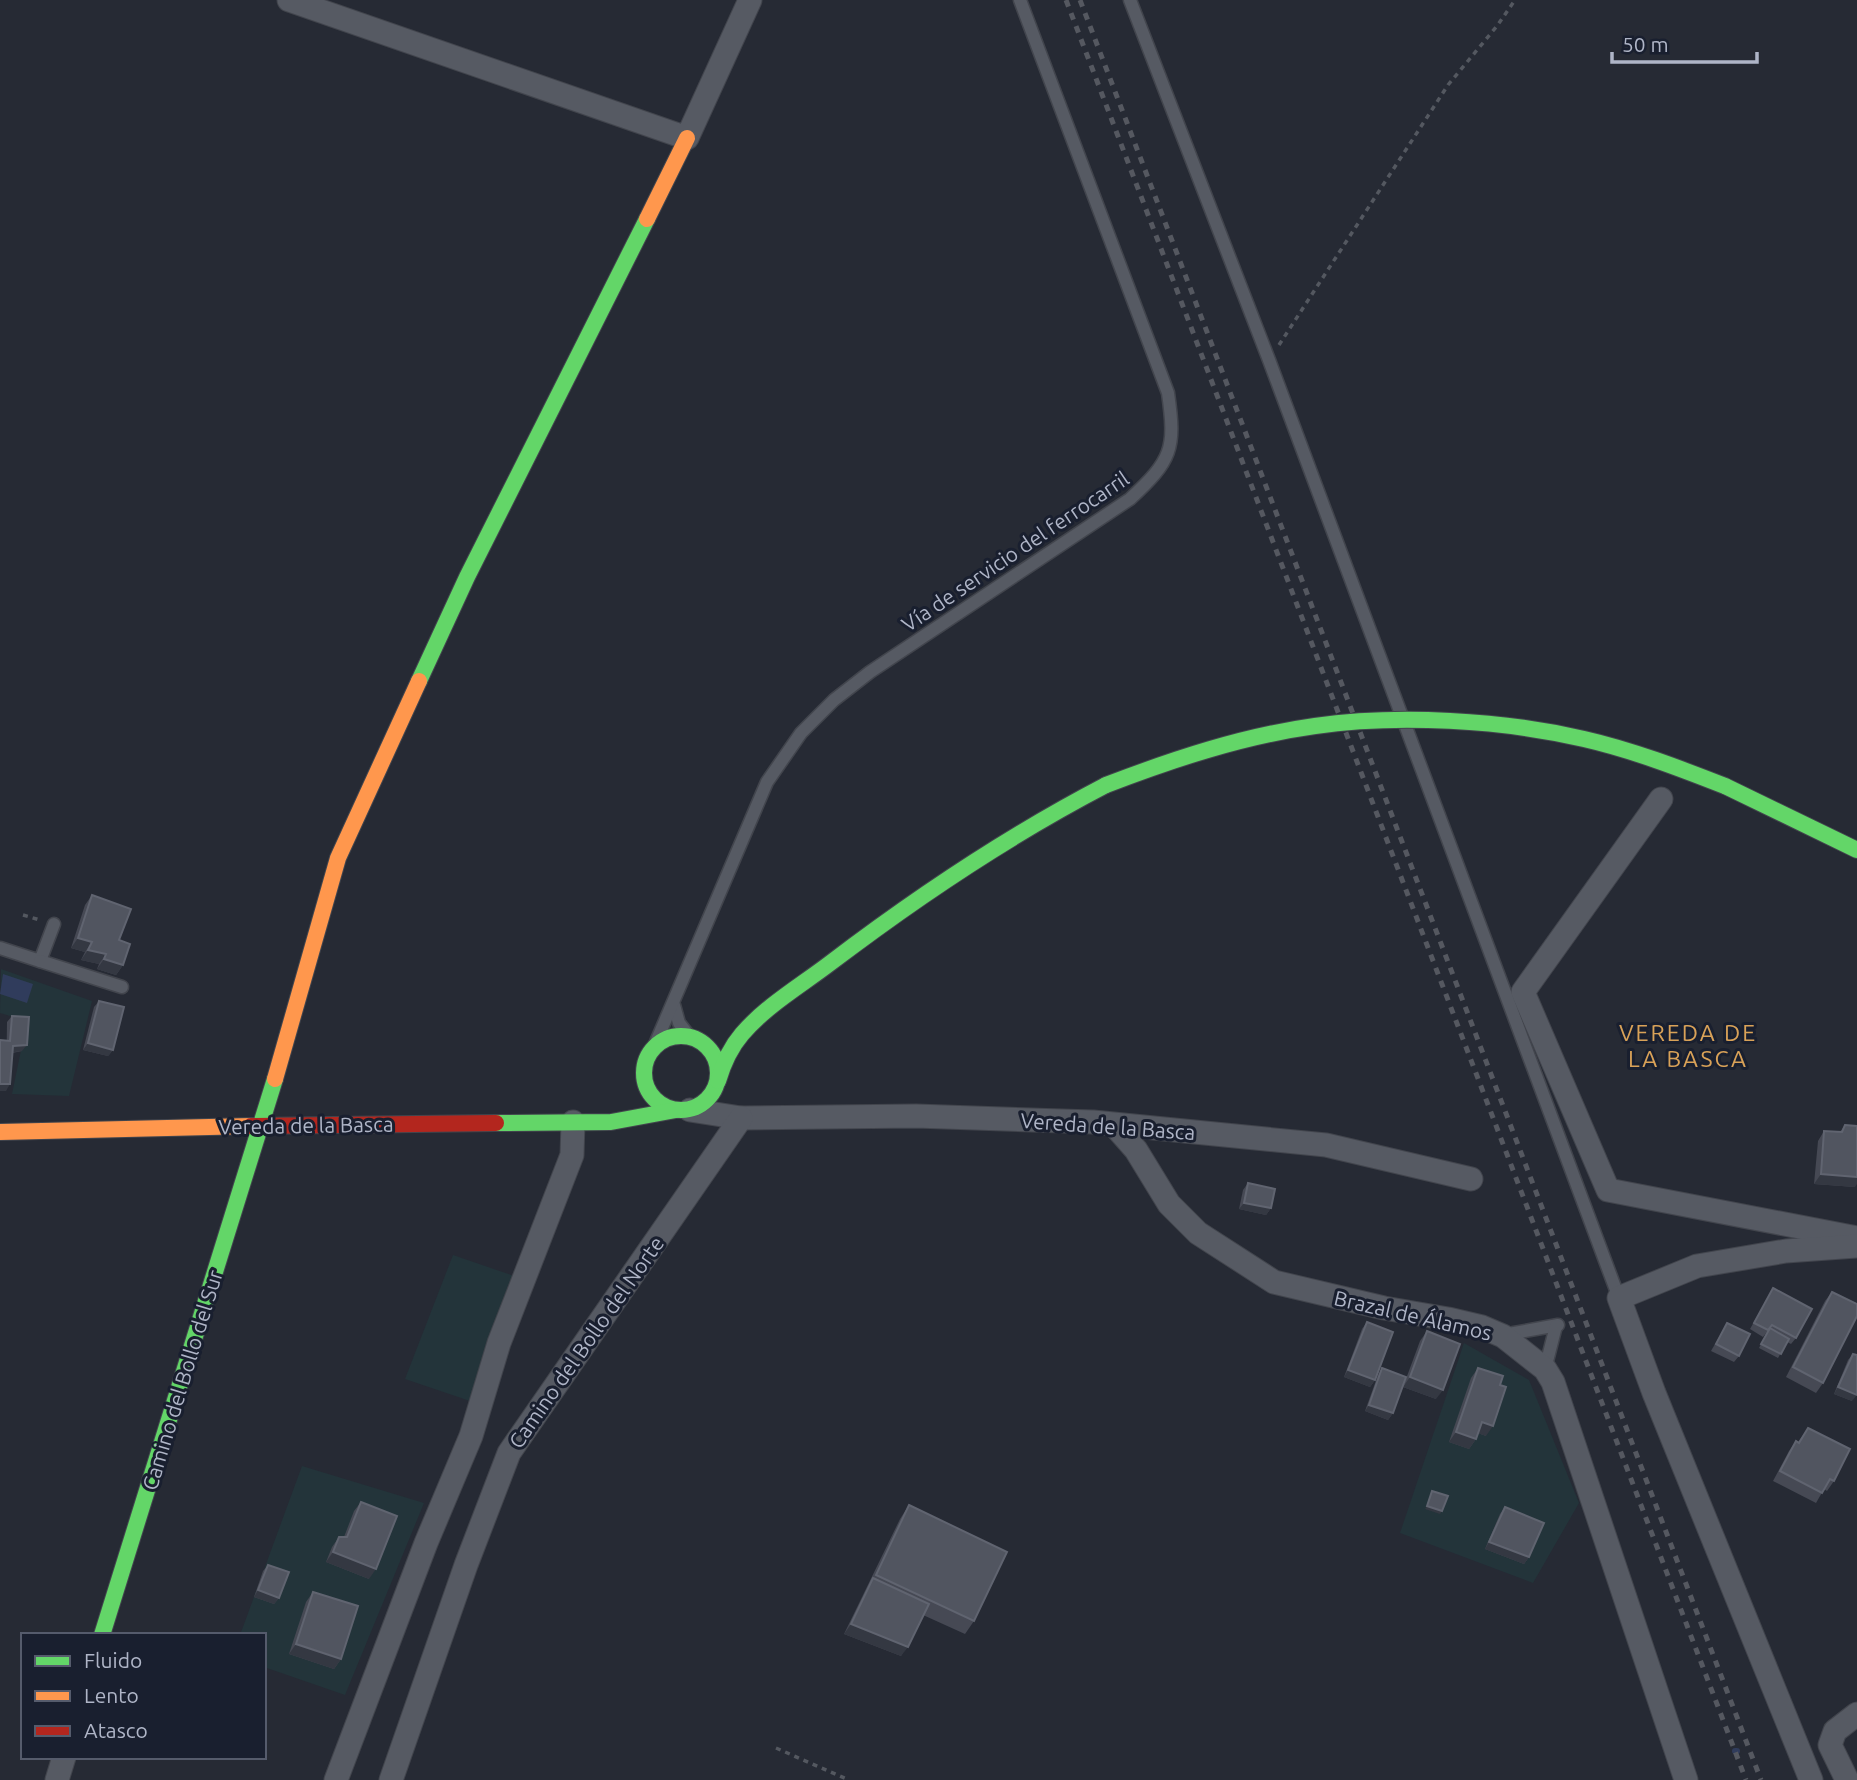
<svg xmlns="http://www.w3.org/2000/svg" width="1857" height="1780" font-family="Ubuntu,sans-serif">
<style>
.green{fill:#23343a}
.water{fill:#303c5c}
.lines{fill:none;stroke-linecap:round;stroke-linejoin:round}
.stream{stroke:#303c5c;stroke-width:6}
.lane-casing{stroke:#42454d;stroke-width:15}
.street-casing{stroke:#42454d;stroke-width:25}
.fast-casing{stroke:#42454d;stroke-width:18}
.slow-casing{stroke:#42454d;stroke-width:18}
.jam-casing{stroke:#42454d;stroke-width:18}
.path{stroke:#545860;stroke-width:3.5;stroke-dasharray:5 5;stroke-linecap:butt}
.lane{stroke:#565a63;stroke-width:12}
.street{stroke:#565a63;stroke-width:23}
.fast{stroke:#63d668;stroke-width:16}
.slow{stroke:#ff974d;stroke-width:16}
.jam{stroke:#b3261e;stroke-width:16}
.rail{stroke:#555860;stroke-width:5;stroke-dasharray:7 7;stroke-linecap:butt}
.fast-bridge-casing{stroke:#42454d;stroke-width:18;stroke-linecap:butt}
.fast-bridge{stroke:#63d668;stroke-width:16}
.wall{fill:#464954}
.shaded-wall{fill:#343842}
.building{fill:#515560;stroke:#606470;stroke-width:2}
.labels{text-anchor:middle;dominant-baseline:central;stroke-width:6;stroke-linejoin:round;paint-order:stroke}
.street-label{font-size:21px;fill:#afb5c7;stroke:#191f2f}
.neighbourhood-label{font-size:23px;letter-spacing:2px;fill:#d9a258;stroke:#191f2f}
</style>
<rect width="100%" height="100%" fill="#262a34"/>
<g class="green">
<polygon points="1,969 92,1001 69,1096 12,1094 27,1021 0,1013"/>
<polygon points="453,1255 517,1277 473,1402 405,1379"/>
<polygon points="1464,1343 1529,1380 1579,1503 1533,1583 1400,1533"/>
<polygon points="302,1466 424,1503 345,1695 264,1667 264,1635 240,1635"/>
</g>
<polygon class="water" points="3,974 33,984 27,1003 0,994"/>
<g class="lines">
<polyline class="stream" points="1735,1751 1737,1751"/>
<defs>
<g id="lane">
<polyline points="1130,0 1269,360 1619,1298"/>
<polyline points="0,948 40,961 54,924"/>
<polyline points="40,961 122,987"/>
<polyline points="674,1005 679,1023 690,1037"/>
<path d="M653,1049L767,782L801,733L834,700L870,672L1130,499C1172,460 1176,449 1168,393L1020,0"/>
<polyline points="1503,1335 1558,1325"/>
<polyline points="1545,1369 1556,1326"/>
</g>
<g id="street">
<polyline points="289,0 687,138 750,0"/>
<polyline points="1661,799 1523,992 1608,1190 1857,1238"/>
<polyline points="690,1110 741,1118 916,1116 1093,1122 1326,1145 1471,1179"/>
<polyline points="1114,1125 1136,1150 1169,1204 1198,1233 1274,1282 1384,1308 1448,1319 1482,1327 1503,1336 1545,1369 1553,1382 1686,1780"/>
<polyline points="57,1780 64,1757"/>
<polyline points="336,1780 426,1543 471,1436 499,1343 572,1155 573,1122"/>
<polyline points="391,1780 466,1565 509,1453 741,1118"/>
<polyline points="1811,1780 1654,1393 1619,1298 1697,1266 1786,1251 1857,1246"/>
<polyline points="1847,1780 1830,1745 1835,1731 1857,1714"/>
</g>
<g id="fast">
<polyline points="419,681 467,577 647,219"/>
<polyline points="1725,786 1857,850"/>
<circle cx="681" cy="1073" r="37"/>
<path d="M718,1081C723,1064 730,1048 742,1034C766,1006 800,986 829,964C917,897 1008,836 1106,785"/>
<polyline points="496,1123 611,1122 676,1110"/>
<polyline points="102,1635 275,1079"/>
</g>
<g id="slow">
<polyline points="647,219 687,138"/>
<polyline points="275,1079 338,858 419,681"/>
<polyline points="0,1132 251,1126"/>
</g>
<polyline id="jam" points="251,1126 496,1123"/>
</defs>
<use href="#lane" class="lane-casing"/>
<use href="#street" class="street-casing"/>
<use href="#fast" class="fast-casing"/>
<use href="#slow" class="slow-casing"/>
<use href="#jam" class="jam-casing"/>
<g class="path">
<polyline points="1279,345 1448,85 1497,26 1515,0"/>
<polyline points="23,915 40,920"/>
<polyline points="776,1748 849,1780"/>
</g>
<use href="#lane" class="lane"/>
<use href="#street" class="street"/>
<use href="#fast" class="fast"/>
<use href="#slow" class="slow"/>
<use href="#jam" class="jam"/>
<g class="rail">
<polyline points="1066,0 1746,1780"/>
<polyline points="1080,0 1761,1780"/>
</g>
<defs>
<path id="fast-bridge" d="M1106,785C1174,759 1243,736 1315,726C1397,714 1503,720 1584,739C1632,750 1679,768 1725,786"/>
</defs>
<use href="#fast-bridge" class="fast-bridge-casing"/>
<use href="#fast-bridge" class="fast-bridge"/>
</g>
<g class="wall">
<polygon points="92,895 119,940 123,965 116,975 97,969 99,964 81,960 85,952 71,948 85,905"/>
<polygon points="99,1001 113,1050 108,1056 83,1050 94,1007"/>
<polygon points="12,1016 22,1051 12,1053 6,1091 7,1022"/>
<polygon points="1845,1125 1855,1187 1814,1184 1818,1141 1824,1131 1840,1132"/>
<polygon points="1248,1183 1271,1208 1266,1215 1239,1209 1243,1190"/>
<polygon points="1773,1288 1796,1338 1791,1344 1787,1342 1778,1358 1759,1348 1767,1332 1763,1337 1750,1329"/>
<polygon points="1832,1292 1823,1383 1816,1393 1786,1377 1825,1301"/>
<polygon points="1367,1322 1375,1380 1370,1387 1344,1377 1362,1329"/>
<polygon points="1727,1323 1739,1356 1734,1362 1711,1351"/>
<polygon points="1427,1331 1436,1399 1403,1387 1420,1341"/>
<polygon points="1853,1354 1852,1401 1834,1394 1848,1360"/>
<polygon points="1382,1368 1393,1413 1388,1420 1365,1411 1378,1375"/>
<polygon points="1478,1368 1486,1436 1478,1433 1476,1439 1469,1449 1449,1442 1471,1378"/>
<polygon points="1808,1428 1834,1481 1827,1491 1824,1489 1816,1503 1773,1481 1789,1451 1796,1441 1798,1442"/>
<polygon points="361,1502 369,1579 326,1562 332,1547 339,1537 344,1537 354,1511"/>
<polygon points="909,1505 974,1621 965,1634 923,1615 901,1656 844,1634 900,1519"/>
<polygon points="1505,1507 1529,1557 1524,1564 1485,1549 1500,1514"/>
<polygon points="268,1565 279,1598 274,1604 254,1597 263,1571"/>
<polygon points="313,1592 341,1659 334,1669 289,1654 306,1602"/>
</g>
<g class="shaded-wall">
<polygon points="78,938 92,942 85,952 71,948"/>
<polygon points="88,950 106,954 99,964 81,960"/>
<polygon points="104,959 123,965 116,975 97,969"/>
<polygon points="88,1043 113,1050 108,1056 83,1050"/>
<polygon points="27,1045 22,1051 8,1053 13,1046"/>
<polygon points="0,1084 10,1084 6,1091 0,1091"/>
<polygon points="1821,1174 1857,1177 1857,1184 1855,1187 1814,1184"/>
<polygon points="1244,1203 1271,1208 1266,1215 1239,1209"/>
<polygon points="1348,1370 1375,1380 1370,1387 1344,1377"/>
<polygon points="1410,1377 1443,1390 1436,1399 1403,1387"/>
<polygon points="1838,1387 1857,1395 1852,1401 1834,1394"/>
<polygon points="1369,1405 1393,1413 1388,1420 1365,1411"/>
<polygon points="1482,1422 1493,1426 1486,1436 1475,1432"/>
<polygon points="1456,1432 1476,1439 1469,1449 1449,1442"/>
<polygon points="1427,1506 1442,1511 1440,1514 1425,1509"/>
<polygon points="1489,1542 1529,1557 1524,1564 1485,1549"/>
<polygon points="333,1552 376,1569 369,1579 326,1562"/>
<polygon points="258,1590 279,1598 274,1604 254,1597"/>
<polygon points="851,1624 908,1647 901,1656 844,1634"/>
<polygon points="296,1644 341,1659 334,1669 289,1654"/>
</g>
<g class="building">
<polygon points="92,895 131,909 119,940 130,944 123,965 104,959 106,954 88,950 92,942 78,938"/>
<polygon points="99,1001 124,1007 113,1050 88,1043"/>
<polygon points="12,1016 29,1017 27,1045 13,1046 10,1084 0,1084 0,1040 10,1041"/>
<polygon points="1845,1125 1857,1126 1857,1177 1821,1174 1824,1131 1842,1132"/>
<polygon points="1248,1183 1275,1189 1271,1208 1244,1203"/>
<polygon points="1773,1288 1812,1309 1796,1338 1772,1325 1768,1330 1754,1323"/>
<polygon points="1832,1292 1857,1304 1857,1316 1823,1383 1793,1367"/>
<polygon points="1367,1322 1393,1332 1375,1380 1348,1370"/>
<polygon points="1727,1323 1750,1334 1739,1356 1716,1344"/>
<polygon points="1770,1328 1789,1339 1781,1354 1761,1344"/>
<polygon points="1427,1331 1460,1344 1443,1390 1410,1377"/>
<polygon points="1853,1354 1857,1355 1857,1395 1838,1387"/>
<polygon points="1382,1368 1406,1377 1393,1413 1369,1405"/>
<polygon points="1478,1368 1503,1376 1500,1385 1506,1387 1493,1426 1482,1422 1476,1439 1456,1432"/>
<polygon points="1808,1428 1850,1449 1834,1481 1830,1479 1822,1493 1780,1471 1796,1441 1799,1443"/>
<polygon points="1432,1491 1448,1496 1442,1511 1427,1506"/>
<polygon points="361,1502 397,1516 376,1569 333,1552 339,1537 347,1537"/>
<polygon points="909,1505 1007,1552 974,1621 876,1575"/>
<polygon points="1505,1507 1544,1523 1529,1557 1489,1542"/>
<polygon points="268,1565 289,1572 279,1598 258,1590"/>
<polygon points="873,1578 929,1604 908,1647 851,1624"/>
<polygon points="313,1592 358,1606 341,1659 296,1644"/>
</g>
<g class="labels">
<g class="street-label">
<text transform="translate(1015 551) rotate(-34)">Vía de servicio del ferrocarril</text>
<text transform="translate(306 1125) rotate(-1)">Vereda de la Basca</text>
<text transform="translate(1108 1126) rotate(4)">Vereda de la Basca</text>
<text transform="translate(1413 1315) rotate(13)">Brazal de Álamos</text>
<text transform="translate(586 1342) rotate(-55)">Camino del Bollo del Norte</text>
<text transform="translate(182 1380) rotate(-73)">Camino del Bollo del Sur</text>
</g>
<g class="neighbourhood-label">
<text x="1688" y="1032">VEREDA DE<tspan x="1688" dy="26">LA BASCA</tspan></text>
</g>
</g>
<rect x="21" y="1633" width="245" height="126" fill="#191f2f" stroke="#555b6c" stroke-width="2"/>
<rect x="35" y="1656" width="35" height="10" fill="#63d668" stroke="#555b6c" stroke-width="2"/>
<text x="84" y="1668" font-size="21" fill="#afb5c7">Fluido</text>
<rect x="35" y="1691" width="35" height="10" fill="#ff974d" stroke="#555b6c" stroke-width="2"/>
<text x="84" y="1703" font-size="21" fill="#afb5c7">Lento</text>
<rect x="35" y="1726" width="35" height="10" fill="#b3261e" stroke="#555b6c" stroke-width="2"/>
<text x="84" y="1738" font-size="21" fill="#afb5c7">Atasco</text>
<path d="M1612 52v10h145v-10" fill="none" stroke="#afb5c7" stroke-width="3.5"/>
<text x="1622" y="52" font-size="21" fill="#afb5c7" stroke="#191f2f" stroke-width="5" paint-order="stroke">50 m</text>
</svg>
